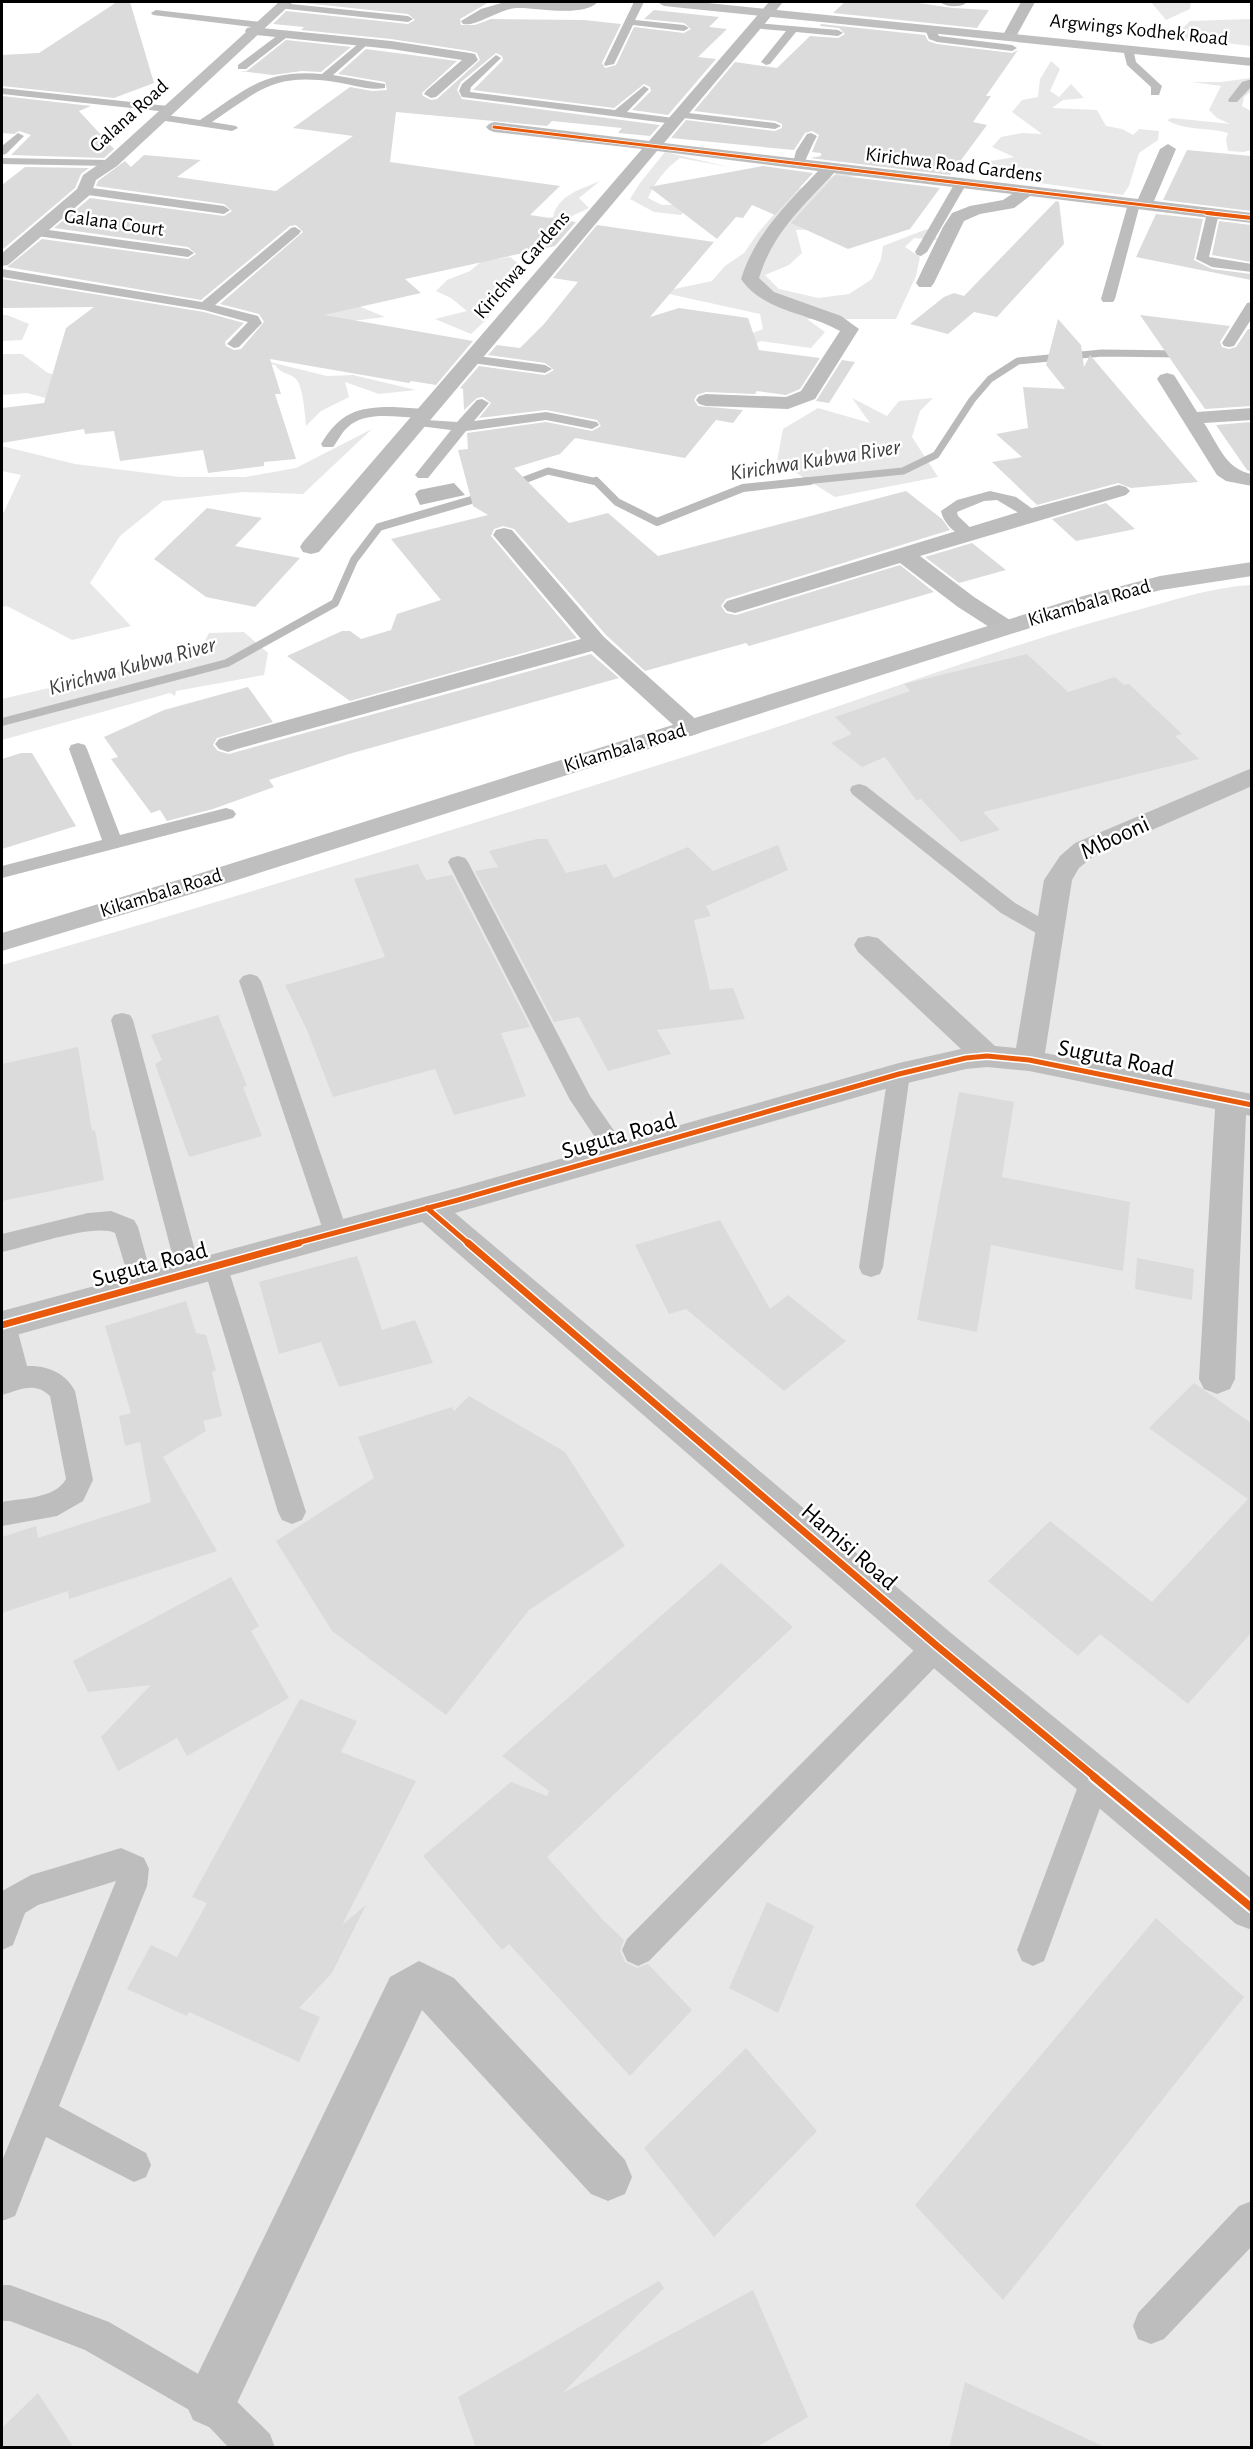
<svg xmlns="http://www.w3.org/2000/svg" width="1253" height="2449" font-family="'Alegreya Sans',sans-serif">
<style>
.green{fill:#e8e8e8}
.water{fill:#bababa}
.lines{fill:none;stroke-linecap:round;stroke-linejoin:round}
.stream-far1{stroke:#bababa;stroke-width:7}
.stream{stroke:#bababa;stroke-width:8}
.building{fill:#dbdbdb}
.lane{fill:#bdbdbd;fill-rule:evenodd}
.street{fill:#bdbdbd;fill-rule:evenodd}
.secondary{fill:#bfbfbf;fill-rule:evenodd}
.cycleway-far4-casing{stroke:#fff;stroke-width:4.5}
.cycleway-far3-casing{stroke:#fff;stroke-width:6}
.cycleway-far2-casing{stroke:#fff;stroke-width:8}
.cycleway-far1-casing{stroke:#fff;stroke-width:10}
.cycleway-casing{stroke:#fff;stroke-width:12}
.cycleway-far4{stroke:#e8590c;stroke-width:3}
.cycleway-far3{stroke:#e8590c;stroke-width:4}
.cycleway-far2{stroke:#e8590c;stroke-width:5}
.cycleway-far1{stroke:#e8590c;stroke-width:7}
.cycleway{stroke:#e8590c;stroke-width:8}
.labels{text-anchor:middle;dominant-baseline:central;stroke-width:5;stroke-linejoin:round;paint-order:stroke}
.far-street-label{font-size:20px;fill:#000;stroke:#fff}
.far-water-label{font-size:22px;font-style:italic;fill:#3d3d3d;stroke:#fff}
.street-label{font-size:24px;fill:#000;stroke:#fff}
</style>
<rect width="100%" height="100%" fill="#fff"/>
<g class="green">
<polygon points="1151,2 1191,2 1190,9 1166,20"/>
<polygon points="1251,19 1251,46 1174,37 1190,21"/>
<polygon points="1051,61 1060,69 1050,91 1059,97 1071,84 1084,98 1063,100 1052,108 1097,110 1106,126 1122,129 1133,135 1139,129 1159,131 1158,140 1139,153 1129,186 1123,195 991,176 991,161 1014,157 992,147 1001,137 1022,133 1042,134 1012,112 1022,100 1038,97 1040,79"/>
<path d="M1251,78V91L1244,97L1242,106L1251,111V132H1249L1251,134V150L1244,152L1228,151L1226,139L1228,133C1209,127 1184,131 1167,120L1172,118L1230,124L1217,118L1209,110L1221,86L1192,82H1221Z"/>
<path d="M665,152L729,167L680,158C666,168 654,183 648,198L662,205L691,204L681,215L654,212L630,199L640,183Z"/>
<path d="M838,171L867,176C833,175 825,184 806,211L819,229L796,230L802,253L789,265L765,275L779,289L818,298L849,294L872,279L881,259L883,246L927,229L938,240L914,238L905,247L920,257L916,276L896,319H807L825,332L811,348L760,341L737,361L724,344L763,329L760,314L660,292L712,281L725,266L744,253L758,233L795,190L833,176Z"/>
<path d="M600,181L579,198L589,208L572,216L569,223L535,220L553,217C558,195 581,189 600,181Z"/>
<polygon points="510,257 523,267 517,281 490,307 489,317 471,334 435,319 467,311 451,298 436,291 447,280 470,271 482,261"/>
<polygon points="358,306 385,317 343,322 293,315"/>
<polygon points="2,315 7,315 29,324 22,340 2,341"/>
<path d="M218,349L327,376L353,375L416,390L379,394L345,382L349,397L321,411L306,426C305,415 303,384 295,378C287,372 283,375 275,365L215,356Z"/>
<polygon points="2,354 22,354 48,373 88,382 57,401 27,393 2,395"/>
<polygon points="852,398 887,416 899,401 933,398 920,411 912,437 938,477 835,497 777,461 783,429 818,408 870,423"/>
<polygon points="372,429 303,494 243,492 163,501 120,536 90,583 131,626 72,640 7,606 2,607 2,513 4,512 21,475 2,471 2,446 75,464 180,477 245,477 296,468"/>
<path d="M1251,585V2447L2,2448V965C258,891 513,812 768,730C889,690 1007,645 1130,612C1169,602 1211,587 1251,585Z"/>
<polygon points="244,632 268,653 264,675 176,691 175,696 170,693 2,740 2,699 198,653 209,633"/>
</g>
<polygon class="water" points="454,483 465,495 420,505 415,494 419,490"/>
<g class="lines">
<g class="stream-far1">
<polyline points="519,482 548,471 597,482"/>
<polyline points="795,482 903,471 936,455 972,400 990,379 1018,361 1102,353 1181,354"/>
</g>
<g class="stream">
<polyline points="596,481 617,502 657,522 743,488 810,481"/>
<polyline points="512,485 522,481"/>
<polyline points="2,722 227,663 335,603 354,560 379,527 485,496"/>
</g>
</g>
<g class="building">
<polygon points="117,2 130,2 154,83 114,98 2,86 2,55 39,53"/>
<polygon points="295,2 489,2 460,19 461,25 475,25 491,19 584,20 621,24 602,63 605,68 616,65 634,27 684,33 691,29 684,23 644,19 654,10 719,17 709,27 727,29 698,57 716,59 668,115 632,110 651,91 650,87 644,84 614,108 473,90 503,60 502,56 496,53 461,82 457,90 462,99 660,125 650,136 618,133 622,128 552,121 547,126 396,112 390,162 560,186 530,215 576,222 555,246 405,279 421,293 324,315 473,341 436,385 411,381 409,383 270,359 281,394 275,394 296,459 264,462 264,466 208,473 203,450 120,461 114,431 85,434 84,429 2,443 2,408 44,403 66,328 94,307 2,308 2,279 204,312 244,323 225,342 226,346 234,350 241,349 264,322 259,314 220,304 303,232 296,225 290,226 201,300 7,267 42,239 188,259 196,254 188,247 54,228 90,198 224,216 232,211 224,204 96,186 98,181 125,161 131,167 144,155 201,160 177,177 276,191 353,136 293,128 350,87 372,91 387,90 385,82 338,74 366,49 457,61 422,93 423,96 431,100 437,99 480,60 477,53 470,51 391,39 301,30 304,27 273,24 286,11 408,24 415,20 408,14"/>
<polygon points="845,2 911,2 953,8 989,10 977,28 833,13"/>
<polygon points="821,24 925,35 928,41 937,44 1012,53 1018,50 986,96 991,96 973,122 987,125 950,175 810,158 821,156 821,153 812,152 819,135 812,131 805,133 794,150 671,138 686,120 775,131 782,128 782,124 775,121 694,111 735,62 777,68 810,36 838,38 845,34 839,28 820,26"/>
<polygon points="286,40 351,47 321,72 302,71 273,75 240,71 247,71"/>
<polygon points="2,96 91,106 79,111 114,149 104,158 11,155 31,135 19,131 14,134 2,133"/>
<polygon points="1187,150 1251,156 1251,211 1163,200"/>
<polygon points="763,166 813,173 775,215 752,205 743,218 736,217 717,239 649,187"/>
<polygon points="25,167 89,168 81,174 75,188 2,250 2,185"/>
<polygon points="835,175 940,188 910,229 848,249 791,223"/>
<polygon points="1056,201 1059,202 1064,244 997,317 974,312 948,334 910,324 944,297 954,293 964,296"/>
<polygon points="1156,214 1203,219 1194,260 1212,269 1251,274 1251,280 1136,257"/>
<polygon points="1219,221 1251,225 1251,262 1212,255"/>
<polygon points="597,225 714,242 650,317 679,308 748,318 759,350 820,358 800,389 786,395 757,391 755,394 706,392 697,395 694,400 698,406 743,410 733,423 716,420 685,458 575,438 560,454 514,468 569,523 608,513 658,556 906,491 942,519 950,530 726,599 721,606 726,613 736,615 900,565 934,592 749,646 746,643 645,671 606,635 514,529 503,526 494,529 491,536 577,638 350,701 287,656 342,631 350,631 361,639 391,630 397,614 441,600 391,539 488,515 473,506 458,450 468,449 467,433 546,422 592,431 601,426 597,420 546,410 479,418 491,403 483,397 477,398 464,410 463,389 460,388 479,366 545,375 554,370 545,363 488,355 497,345 520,348 544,324 578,282 553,278"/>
<polygon points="1140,315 1230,326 1220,342 1222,347 1229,349 1236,347 1248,329 1251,329 1251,406 1205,409"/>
<polygon points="1058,319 1081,345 1084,367 1090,355 1198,482 1131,488 1118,483 1037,505 992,462 1022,457 996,434 1028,428 1023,387 1065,389 1046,365"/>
<polygon points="842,360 855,362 829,403 816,401"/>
<polygon points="1251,422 1251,472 1247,470 1216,425"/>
<polygon points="1106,503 1135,529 1076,541 1052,519"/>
<polygon points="207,508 262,518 235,546 300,558 255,607 206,597 154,559"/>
<polygon points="972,543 1006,570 959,583 925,557"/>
<polygon points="591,654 619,678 349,754 269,780 274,787 213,809 167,821 160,810 151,813 111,759 118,757 104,737 164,710 248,687 273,722 217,738 213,745 218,751 229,754"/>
<polygon points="1027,654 1068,692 1115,677 1124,685 1129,684 1182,734 1175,736 1199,759 983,812 1000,830 961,842 921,799 916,800 885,757 862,767 831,743 852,734 835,717 910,691 904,684"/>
<polygon points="21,753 32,753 76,826 2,849 2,759"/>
<polygon points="537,839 547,839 566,873 606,864 614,878 688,847 713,871 778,845 788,870 706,906 711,916 694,920 710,990 733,988 745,1019 657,1030 671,1054 608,1071 579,1017 554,1022 475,871 498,867 489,851"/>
<polygon points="418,864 426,880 452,875 530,1027 501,1033 526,1096 454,1115 435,1069 333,1097 307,1030 285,985 385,957 354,879"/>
<polygon points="218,1015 247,1086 243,1087 262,1136 189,1157 155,1064 162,1060 151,1035"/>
<polygon points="78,1047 92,1131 95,1130 104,1180 2,1201 2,1064"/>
<polygon points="959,1092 1014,1102 1002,1177 1130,1202 1123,1271 991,1245 977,1332 917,1320"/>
<polygon points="720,1220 770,1309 788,1295 846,1341 784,1391 686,1309 669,1314 635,1245"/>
<polygon points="357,1256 382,1330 415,1320 433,1363 339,1387 321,1342 279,1354 259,1282"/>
<polygon points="1137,1258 1194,1269 1192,1300 1135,1289"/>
<polygon points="186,1301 196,1333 206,1335 216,1370 212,1372 222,1416 203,1421 206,1431 163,1457 217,1551 69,1599 68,1591 2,1613 2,1537 36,1526 38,1538 151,1502 140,1442 125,1446 119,1416 131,1413 105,1326"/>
<polygon points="1194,1383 1251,1423 1251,1633 1188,1704 1100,1634 1078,1656 988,1581 1050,1521 1152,1602 1248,1499 1149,1428"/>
<polygon points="469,1396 565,1452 625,1546 529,1610 446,1715 332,1631 276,1541 374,1478 358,1437 452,1407 454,1411"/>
<polygon points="721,1563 793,1627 547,1857 603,1920 624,1940 620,1951 625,1962 637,1968 648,1964 692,2010 630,2076 509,1944 502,1950 423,1856 511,1782 547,1796 549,1791 502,1756"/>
<polygon points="231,1577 259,1626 251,1631 289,1698 187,1756 177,1738 118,1771 101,1737 151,1685 88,1692 73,1661"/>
<polygon points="300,1699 357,1721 341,1752 416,1781 342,1925 366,1905 332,1973 299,2008 320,2017 299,2062 189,2012 187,2016 127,1989 151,1945 177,1957 207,1903 192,1897"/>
<polygon points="767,1902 814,1926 778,2013 729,1988"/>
<polygon points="1156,1918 1244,1997 1003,2300 915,2205"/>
<polygon points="746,2048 817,2131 714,2237 644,2148"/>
<polygon points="659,2281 664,2288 563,2393 753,2290 808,2417 755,2448 476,2448 458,2397"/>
<polygon points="965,2382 1107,2448 949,2448"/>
<polygon points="38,2393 74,2448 2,2448 2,2428"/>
</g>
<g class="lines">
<g class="lane">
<polygon points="634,2 644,2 635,20 684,25 689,28 684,31 633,25 614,64 605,66 604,64"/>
<path d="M940,2H965L966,3C960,8 946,7 940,2Z"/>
<polygon points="281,3 408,16 413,19 408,22 278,8 276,6"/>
<polygon points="156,10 261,22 266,25 261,28 153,15 151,13"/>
<polygon points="755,23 838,30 843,33 838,36 796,32 770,64 766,65 761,62 786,31 751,28 750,26"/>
<polygon points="926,27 934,27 939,36 1012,45 1017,48 1012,51 937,42 929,39 925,29"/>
<polygon points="282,32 291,34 246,69 238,69 238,65"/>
<path d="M364,39L369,42L368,44L333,75L385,84V88C369,91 350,84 335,82C273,73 260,90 212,122L236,126L238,128L232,131L159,120L153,117L159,114L200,120C245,90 264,69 322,74Z"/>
<polygon points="1128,46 1133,49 1136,62 1162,86 1159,95 1151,95 1151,87 1127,65 1123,49"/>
<polygon points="496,55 501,58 471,87 470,92 615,110 644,86 649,89 627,112 674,118 680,121 674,124 462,97 459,91 462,84"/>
<polygon points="1252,79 1252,86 1237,102 1229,102 1228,100 1242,82"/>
<polygon points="2,88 168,106 173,109 168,112 2,94"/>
<polygon points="680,112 775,123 781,126 775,129 676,117 674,115"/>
<polygon points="18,133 24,136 6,154 2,155 2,146"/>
<path d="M811,133L817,136C811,146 808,156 803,165H795L793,163L796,151L807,134Z"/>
<polygon points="2,158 111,160 117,163 111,166 2,164"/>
<polygon points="961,179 967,183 927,252 921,256 917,255 915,252 955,183"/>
<polygon points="85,187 224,206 230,210 224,214 81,194 79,191"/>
<polygon points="1134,200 1140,204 1115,299 1113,302 1103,302 1101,299 1128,204"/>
<polygon points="1213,209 1219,213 1209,257 1252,264 1252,272 1212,267 1196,259 1207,213"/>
<polygon points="295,227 301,231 299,234 215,305 258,316 262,323 239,347 234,348 227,344 248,322 204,310 2,277 2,269 202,302 291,228"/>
<polygon points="34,228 188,249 194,253 188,257 30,235 28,232"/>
<polygon points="1252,302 1252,318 1234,346 1229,347 1224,346 1222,343 1247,303"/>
<polygon points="470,355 545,365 552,369 545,373 465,362 463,359 465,356"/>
<polygon points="482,399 489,403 474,421 546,412 597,422 599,425 592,429 546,420 466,431 428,478 418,478 415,475 451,430 411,425 409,422 411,419 457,422 477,400"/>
<path d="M393,407L425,409L432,413C420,426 371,404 347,428C341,433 338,441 333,447H323L321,444C340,413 356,407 393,407Z"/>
<path d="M990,491L1016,497L1041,515L1033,520L1027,518L997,500L984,501L957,512L958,516L977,534L969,539C957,536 943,523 941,511L957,500Z"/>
<polygon points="78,743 85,745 87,749 120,835 226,808 233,810 236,814 233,818 2,878 2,866 102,840 69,749 71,745"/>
<polygon points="859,784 866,786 1015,903 1057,927 1060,932 1057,937 1050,939 1043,937 1001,913 852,794 850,790 852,786"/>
<polygon points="458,856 465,858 468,862 590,1096 631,1155 627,1161 619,1164 611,1161 570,1100 448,862 451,858"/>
<polygon points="250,974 257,976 261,981 348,1233 345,1240 336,1242 327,1240 324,1233 239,981 243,976"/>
<polygon points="122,1013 130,1015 133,1020 201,1273 198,1280 189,1283 180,1280 177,1273 111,1020 114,1015"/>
<polygon points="899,1066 907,1068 910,1074 883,1267 880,1274 871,1277 862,1274 859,1267 888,1074 891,1068"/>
<path d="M111,1211L134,1220L138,1227L154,1285L151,1292L142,1295L133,1292L115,1233C94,1223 27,1247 2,1252V1234L88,1213Z"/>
<polygon points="215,1255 224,1258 227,1265 306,1512 302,1520 292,1524 282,1520 278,1512 203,1265 206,1258"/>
<path d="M5,1314L14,1317L27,1366C47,1365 66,1373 75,1391L93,1480L83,1501L57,1516L2,1526V1502C22,1498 55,1499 66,1479L50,1396C35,1381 19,1390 2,1395V1315Z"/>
<polygon points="937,1633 947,1637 951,1646 947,1655 649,1961 638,1966 627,1961 622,1950 627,1939 927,1637"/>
<polygon points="1096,1763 1107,1768 1111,1778 1044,1961 1033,1966 1022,1961 1017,1950 1081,1778 1085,1768"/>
<polygon points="121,1848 144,1858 149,1869 147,1886 59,2106 146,2153 151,2165 146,2177 134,2182 46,2137 15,2216 2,2221 2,2161 116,1881 38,1905 25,1913 13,1945 2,1950 2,1891 31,1875"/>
<polygon points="1252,2201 1252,2246 1164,2339 1151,2344 1138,2339 1133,2326 1138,2313 1239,2206"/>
<polygon points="2,2285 10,2285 109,2322 224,2389 270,2434 275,2448 229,2448 198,2415 85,2350 10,2321 2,2321"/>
</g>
<g class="street">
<path d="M505,2H598C582,18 537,7 516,8C499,9 476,27 463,24L461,21L481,9Z"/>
<path d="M769,2H783L664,143L1138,199L1160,149L1168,144L1176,149L1154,201L1252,213V223L1030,196L1014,208L980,214L964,221L934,283L931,287H919L916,283L943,227L952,213L970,206L1003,200L1012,194L834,173C804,205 772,234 759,278L774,292L841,316L859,329L815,399L788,409L706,406L699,404L696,400L699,396L706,394L786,397L801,391L840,331C807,312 764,312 741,279C755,234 787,204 818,171L657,151L319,552L311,554L303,552L300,547L303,542L642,149L494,132L489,130L486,127L489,124L494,122L649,141Z"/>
<polygon points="1021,2 1035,2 1014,40 1004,40 1002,37"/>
<polygon points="252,27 391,41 470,53 475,54 478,60 436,97 431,98 424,94 426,91 462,60 391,49 247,34 245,31 247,28"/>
<path d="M1167,373L1174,375L1197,412L1252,408V420L1204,423C1218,444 1226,470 1252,474V486L1226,481L1217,475L1157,379L1160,375Z"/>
<polygon points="1119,485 1126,487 1130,491 1126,495 920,556 974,597 1013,622 1017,627 1013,632 1005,634 997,632 958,607 900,563 735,613 727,611 723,606 727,601 1025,510"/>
<polygon points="504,528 512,530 604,637 700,723 704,728 700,733 691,736 682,733 592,651 237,749 228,752 219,749 215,744 219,739 581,639 493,535 496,530"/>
<polygon points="1252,768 1252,786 1095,855 1079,868 1072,880 1045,1053 1252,1094 1252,1116 1246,1115 1235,1379 1230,1389 1217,1394 1204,1389 1199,1379 1215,1109 1029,1071 987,1067 966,1069 899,1085 455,1213 951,1633 1252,1879 1252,1930 1236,1924 923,1659 422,1222 2,1339 2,1311 458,1188 899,1063 961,1049 858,952 854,945 858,938 868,936 878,938 995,1046 1016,1048 1044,880 1060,856 1075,843"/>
<polygon points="419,1961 454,1978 625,2160 632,2177 625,2194 608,2201 591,2194 422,2010 229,2420 211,2428 193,2420 185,2402 193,2384 390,1977"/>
</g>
<g class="secondary">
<polygon points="279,2 293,2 117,166 96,180 91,194 8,265 2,266 2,253 77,189 83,175 105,160"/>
<polygon points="657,2 698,2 1252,58 1252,66 664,6"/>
<polygon points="1252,562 1252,576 1161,590 1099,606 218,886 2,951 2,933 198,874 1083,596 1160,576"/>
</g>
<defs>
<polyline id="cycleway-far4" points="494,127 1219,214"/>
<polyline id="cycleway-far3" points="1207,213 1252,218"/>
<g id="cycleway-far2">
<polyline points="427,1208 469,1244"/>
<polyline points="293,1244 458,1200 899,1074 966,1058 987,1056 1029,1060 1252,1105"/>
</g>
<g id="cycleway-far1">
<polyline points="468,1243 937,1646 1096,1778"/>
<polyline points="2,1325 299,1243"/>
</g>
<polyline id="cycleway" points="1094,1777 1252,1908"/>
</defs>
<use href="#cycleway-far4" class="cycleway-far4-casing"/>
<use href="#cycleway-far3" class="cycleway-far3-casing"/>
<use href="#cycleway-far2" class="cycleway-far2-casing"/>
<use href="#cycleway-far1" class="cycleway-far1-casing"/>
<use href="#cycleway" class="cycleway-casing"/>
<use href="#cycleway-far4" class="cycleway-far4"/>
<use href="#cycleway-far3" class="cycleway-far3"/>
<use href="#cycleway-far2" class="cycleway-far2"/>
<use href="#cycleway-far1" class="cycleway-far1"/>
<use href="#cycleway" class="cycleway"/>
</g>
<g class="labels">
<g class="far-street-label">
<text transform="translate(1139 30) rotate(6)">Argwings Kodhek Road</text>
<text transform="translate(129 116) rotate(-42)">Galana Road</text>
<text transform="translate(954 165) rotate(7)">Kirichwa Road Gardens</text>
<text transform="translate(114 223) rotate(8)">Galana Court</text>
<text transform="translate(522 265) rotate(-49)">Kirichwa Gardens</text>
<text transform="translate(1089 603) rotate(-16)">Kikambala Road</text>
<text transform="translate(625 748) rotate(-17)">Kikambala Road</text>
<text transform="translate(161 893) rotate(-17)">Kikambala Road</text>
</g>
<g class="far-water-label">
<text transform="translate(815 460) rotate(-9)">Kirichwa Kubwa River</text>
<text transform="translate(132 666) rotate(-15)">Kirichwa Kubwa River</text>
</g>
<g class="street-label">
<text transform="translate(1115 838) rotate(-25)">Mbooni</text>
<text transform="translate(1116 1059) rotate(11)">Suguta Road</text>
<text transform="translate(619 1136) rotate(-16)">Suguta Road</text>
<text transform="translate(150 1265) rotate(-15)">Suguta Road</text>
<text transform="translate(849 1547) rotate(41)">Hamisi Road</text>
</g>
</g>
<rect width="1253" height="2449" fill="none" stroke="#000000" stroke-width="6"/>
</svg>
